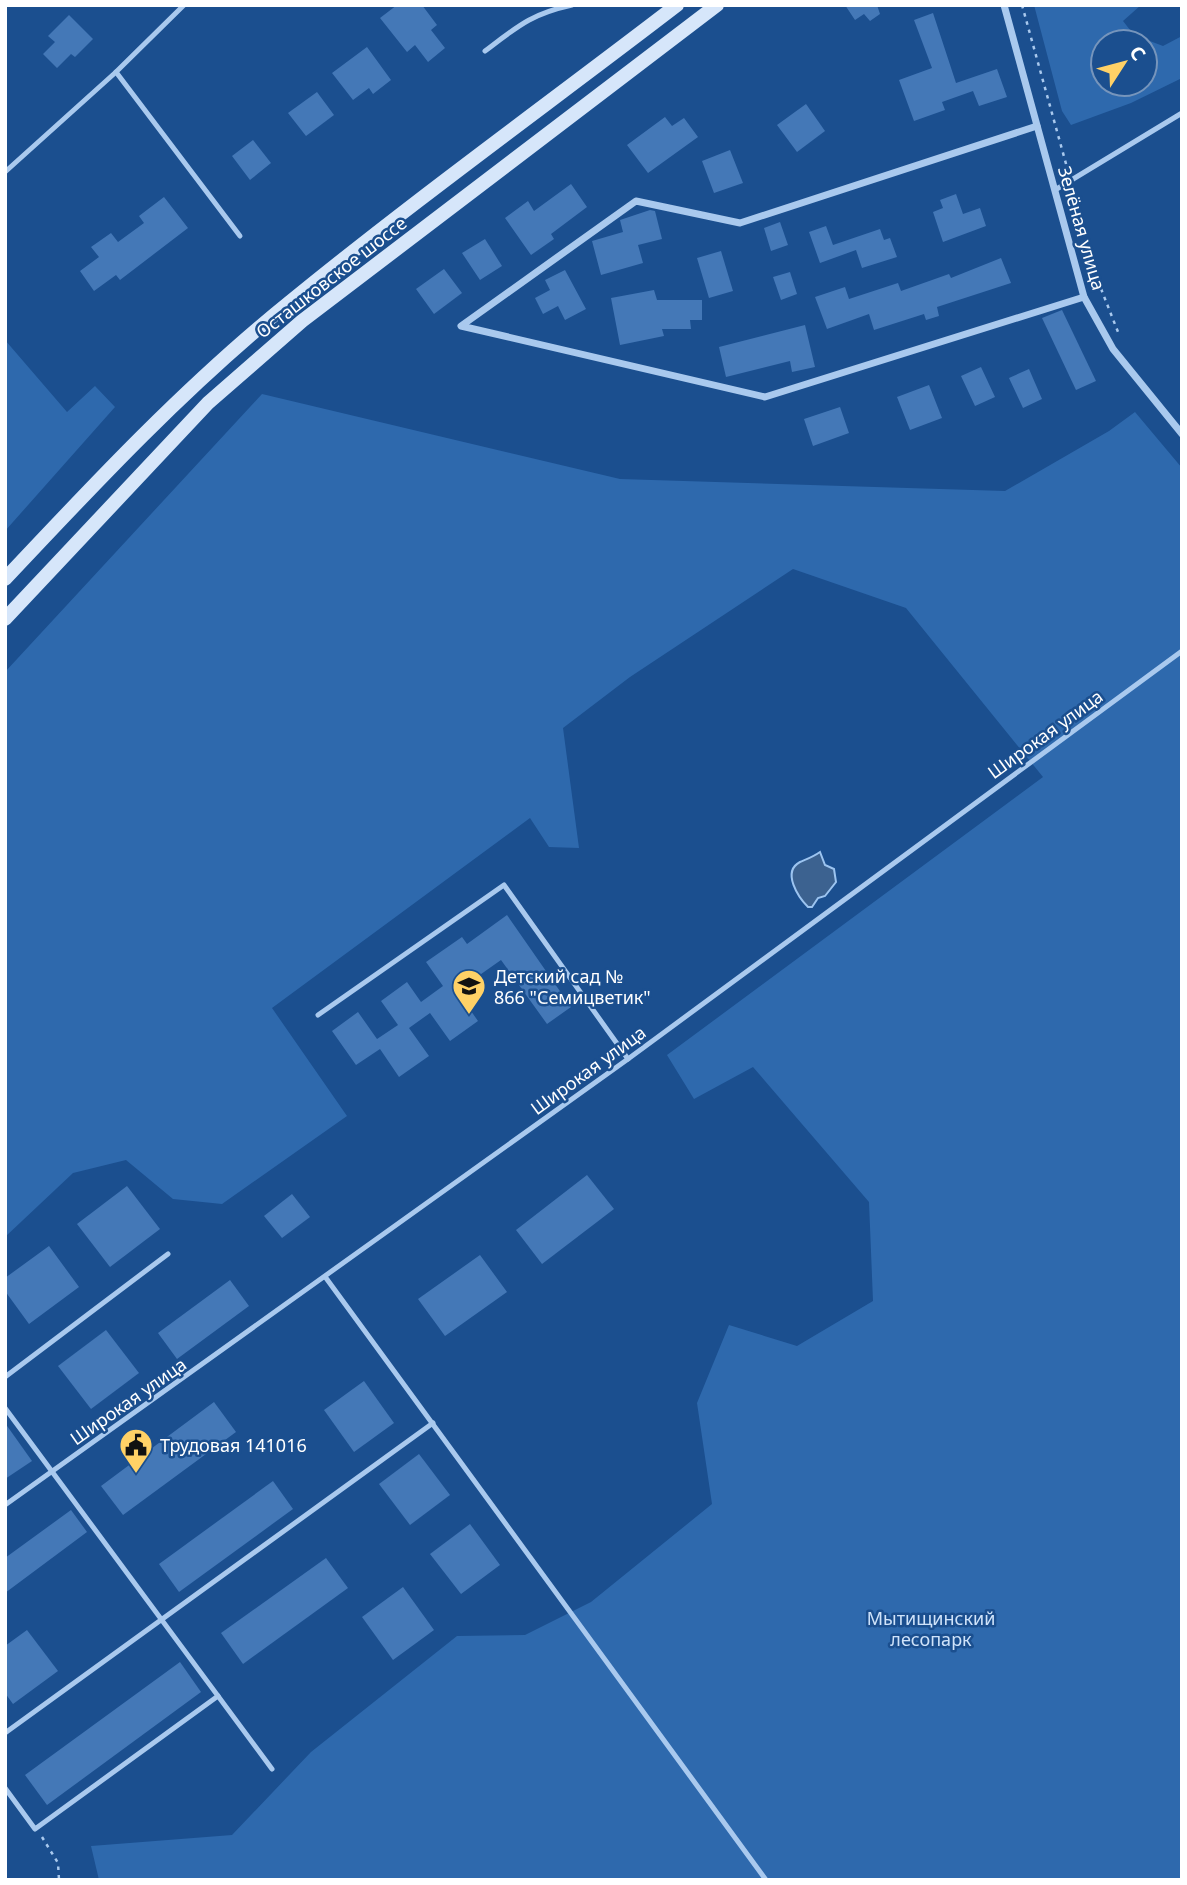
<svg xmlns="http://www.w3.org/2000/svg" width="1187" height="1885" font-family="'Noto Sans',sans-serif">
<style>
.green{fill:#2e69ad;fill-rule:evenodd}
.water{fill:#3c6290;stroke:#9cc4f0;stroke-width:2}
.building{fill:#4478b7}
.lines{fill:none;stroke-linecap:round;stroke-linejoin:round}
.path{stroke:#a9c9ee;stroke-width:2.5;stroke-dasharray:3.5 5;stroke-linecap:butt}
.service{stroke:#a9c9ee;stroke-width:5}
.minor{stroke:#a9c9ee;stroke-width:7}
.secondary{stroke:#d6e6fa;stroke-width:14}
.labels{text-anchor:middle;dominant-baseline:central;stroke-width:5;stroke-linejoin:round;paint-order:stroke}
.street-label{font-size:18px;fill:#fff;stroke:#1b4f8f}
.poi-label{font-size:18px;fill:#fff;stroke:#1b4f8f;text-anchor:start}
.park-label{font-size:18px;fill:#cfe3fa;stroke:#1b4f8f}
</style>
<rect width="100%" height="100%" fill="#1b4f8f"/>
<g class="green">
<path d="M1034,5H1141L1123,21L1134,35L1163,46L1182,36V78L1131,103L1071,125L1062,111ZM1103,42H1145V84H1103Z"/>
<polygon points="5,340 67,412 95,386 115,407 5,531"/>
<polygon points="262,394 620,479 1005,491 1109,431 1135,412 1182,468 1182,1880 99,1880 91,1846 232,1835 311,1752 457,1636 525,1635 591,1602 712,1504 697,1403 729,1325 797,1346 873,1301 869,1202 753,1067 694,1099 667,1055 1043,777 906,608 793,569 630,677 563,728 579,848 549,847 530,818 272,1008 347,1116 222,1204 173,1199 126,1160 73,1173 5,1237 5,672"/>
</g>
<path class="water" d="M820,852L825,865L834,869L836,882L825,896L818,898L812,907H808C799,898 781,872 800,862C807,859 813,857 820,852Z"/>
<g class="building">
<polygon points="397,5 422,5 437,25 431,30 445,48 428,62 415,45 407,52 380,18"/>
<polygon points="845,5 877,5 880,14 870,21 864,14 855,20"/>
<polygon points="933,13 956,83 997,69 1007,97 979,106 973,91 942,102 945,110 914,121 899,80 932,68 914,20"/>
<polygon points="69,15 93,39 75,57 71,54 57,68 43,54 55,42 48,36"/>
<polygon points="367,47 391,80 373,94 369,88 353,100 332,73"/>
<polygon points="317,92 334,115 306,136 288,113"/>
<polygon points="806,104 825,131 797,152 777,125"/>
<polygon points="665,117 672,126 684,118 698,137 648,173 627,145"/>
<polygon points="253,140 271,163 250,180 232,156"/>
<polygon points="730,150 743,183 714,193 702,161"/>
<polygon points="571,184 587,207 551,234 554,239 531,255 505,218 528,201 534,211"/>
<polygon points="956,194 963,214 980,208 986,226 943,242 933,212 943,208 940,200"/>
<polygon points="164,197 188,228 120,280 116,275 94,291 80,271 99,257 91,247 111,233 118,242 144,223 139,216"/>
<polygon points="650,210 655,211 662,239 638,245 643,263 601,275 592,241 623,232 620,220"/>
<polygon points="780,222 788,245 771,251 764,228"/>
<polygon points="826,226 833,245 880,229 884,240 890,238 897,257 862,268 856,250 820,263 809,232"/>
<polygon points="485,239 502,266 480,280 462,253"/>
<polygon points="721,251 733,291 709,298 697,258"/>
<polygon points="1001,258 1011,283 937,307 939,316 926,320 924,314 874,330 869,314 827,329 815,297 845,287 849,299 898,283 901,291 949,274 951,278"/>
<polygon points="444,269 462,293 434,314 416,289"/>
<polygon points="565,270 586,309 565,320 558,306 543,314 535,298 550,290 545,280"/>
<polygon points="790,272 797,294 781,300 773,277"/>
<polygon points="654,290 657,300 702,300 702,320 690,320 691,329 662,329 664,336 620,345 611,298"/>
<polygon points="1062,310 1096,381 1076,390 1042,318"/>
<polygon points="805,325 815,367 792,372 790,361 726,377 719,347"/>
<polygon points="981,367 995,397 975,406 961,376"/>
<polygon points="1029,369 1042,399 1023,408 1009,378"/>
<polygon points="929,385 942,418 910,430 897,397"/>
<polygon points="840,407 849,433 813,446 804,419"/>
<polygon points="507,915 571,1007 547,1024 501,960 457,991 478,1021 450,1041 430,1013 409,1028 429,1056 399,1077 380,1049 356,1065 332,1031 358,1012 377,1039 398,1025 381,1001 407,982 421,1002 443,986 426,962 462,937 467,944"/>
<polygon points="587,1175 614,1209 542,1264 516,1230"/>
<polygon points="127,1186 160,1229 110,1267 77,1224"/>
<polygon points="292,1194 310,1217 282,1238 264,1216"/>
<polygon points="49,1246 79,1287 29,1324 5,1291 5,1278"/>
<polygon points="480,1255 507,1292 445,1336 418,1299"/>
<polygon points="230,1280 249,1306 177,1359 158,1333"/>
<polygon points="106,1330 139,1373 91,1409 58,1366"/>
<polygon points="364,1381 394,1423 354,1452 324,1410"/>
<polygon points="214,1402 236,1432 123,1515 101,1486"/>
<polygon points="5,1423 32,1461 5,1479"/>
<polygon points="419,1454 450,1495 410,1525 379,1484"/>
<polygon points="273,1481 293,1509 179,1592 159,1564"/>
<polygon points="71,1510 87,1532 5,1593 5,1558"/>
<polygon points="470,1524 500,1565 461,1594 430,1554"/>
<polygon points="326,1558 348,1588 243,1664 221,1633"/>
<polygon points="403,1587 434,1630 393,1660 362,1617"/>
<polygon points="27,1630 58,1671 13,1704 5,1693 5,1646"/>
<polygon points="180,1662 201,1692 47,1805 25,1775"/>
</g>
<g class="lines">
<g class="path">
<polyline points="1022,5 1068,171"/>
<polyline points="1073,191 1098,281 1118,332"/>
<polyline points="42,1837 58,1863 59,1880"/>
</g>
<g class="service">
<path d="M485,51C518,26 531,14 572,5"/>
<polyline points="116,72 240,236"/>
<polyline points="5,172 116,72 184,5"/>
<polyline points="1055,190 1182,113"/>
<polyline points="318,1015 504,885 628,1059"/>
<polyline points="326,1278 766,1880"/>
<polyline points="5,1377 168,1254"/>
<polyline points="5,1408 272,1769"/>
<polyline points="5,1505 628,1059 1182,651"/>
<polyline points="5,1733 433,1423"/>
<polyline points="5,1788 35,1829 218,1696"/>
</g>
<g class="minor">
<polyline points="1004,5 1084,297 1113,349 1182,434"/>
<polyline points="1037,126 740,223 636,201 461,326 765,397 1084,297"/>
</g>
<g class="secondary">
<path d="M5,579C96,482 187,385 290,302C416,199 548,104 677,5"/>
<polyline points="5,619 208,403 302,321 717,5"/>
</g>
</g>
<defs>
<symbol id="school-pin" viewBox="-11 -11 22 30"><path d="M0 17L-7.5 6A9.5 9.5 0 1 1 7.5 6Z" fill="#ffd166" stroke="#1b4f8f"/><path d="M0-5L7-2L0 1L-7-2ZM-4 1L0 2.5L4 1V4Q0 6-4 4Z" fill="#111"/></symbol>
<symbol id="civic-pin" viewBox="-11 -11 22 30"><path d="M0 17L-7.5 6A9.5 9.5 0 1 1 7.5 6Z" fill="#ffd166" stroke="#1b4f8f"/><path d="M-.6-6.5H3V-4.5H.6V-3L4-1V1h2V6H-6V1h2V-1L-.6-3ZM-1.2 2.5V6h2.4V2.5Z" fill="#111"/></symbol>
</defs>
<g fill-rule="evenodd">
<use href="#school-pin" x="450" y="967" width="38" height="52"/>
<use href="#civic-pin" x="117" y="1426" width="38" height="52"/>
</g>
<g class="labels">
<g class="street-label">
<text transform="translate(1082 228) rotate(74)">Зелёная улица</text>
<text transform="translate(331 277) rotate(-38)">Осташковское шоссе</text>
<text transform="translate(1045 734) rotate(-36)">Широкая улица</text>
<text transform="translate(588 1070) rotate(-36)">Широкая улица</text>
<text transform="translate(128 1401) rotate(-35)">Широкая улица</text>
</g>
<g class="poi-label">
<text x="494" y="976">Детский сад №<tspan x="494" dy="21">866 "Семицветик"</tspan></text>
<text x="160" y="1445">Трудовая 141016</text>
</g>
<g class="park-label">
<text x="931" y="1618">Мытищинский<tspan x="931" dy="21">лесопарк</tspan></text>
</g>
</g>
<rect width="1187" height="1885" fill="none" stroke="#ffffff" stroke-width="14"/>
<g transform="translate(1124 63) rotate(54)"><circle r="33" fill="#1b4f8f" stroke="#7695bc" stroke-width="2"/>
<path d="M0-5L12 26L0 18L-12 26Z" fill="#ffd166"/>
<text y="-10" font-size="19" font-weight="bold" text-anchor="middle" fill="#ffffff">С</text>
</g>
</svg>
